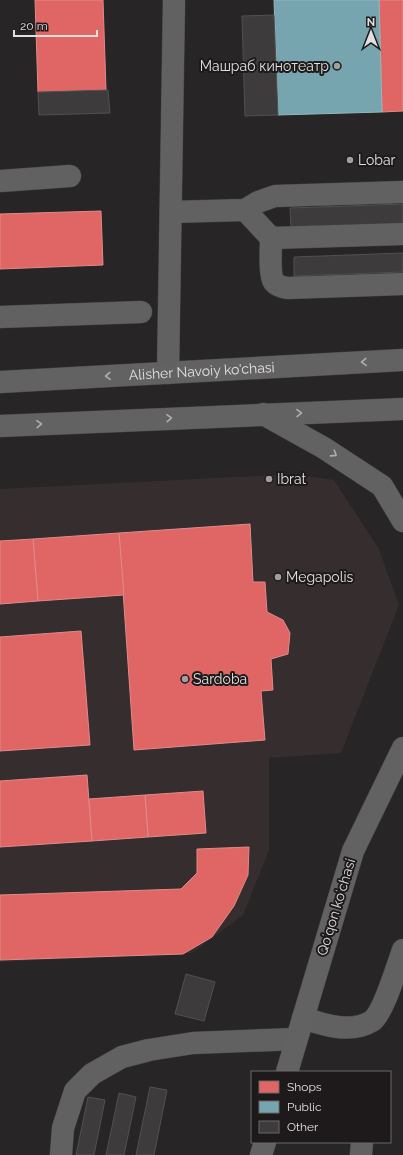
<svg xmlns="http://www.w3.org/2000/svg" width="403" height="1155" font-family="Raleway,sans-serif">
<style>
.built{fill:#362d2e}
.shops{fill:#e06666;stroke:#e18a8a}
.public{fill:#76a5af;stroke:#96b6bd}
.building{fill:#3d3b3b;stroke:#525050}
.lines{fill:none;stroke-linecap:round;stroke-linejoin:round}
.minor-casing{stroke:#454343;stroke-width:23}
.major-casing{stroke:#454343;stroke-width:23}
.minor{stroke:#626161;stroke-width:22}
.major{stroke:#636262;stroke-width:22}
.oneway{stroke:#afadad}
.poi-dot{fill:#a19e9e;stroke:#1e1a1b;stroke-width:1.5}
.labels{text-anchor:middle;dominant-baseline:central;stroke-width:4;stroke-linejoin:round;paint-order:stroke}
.poi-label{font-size:14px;fill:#e2dfdf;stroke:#1e1a1b;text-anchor:start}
.street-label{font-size:14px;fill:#e2dfdf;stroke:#1e1a1b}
</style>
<rect width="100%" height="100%" fill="#272525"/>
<polygon class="built" points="293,474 334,480 379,549 399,605 341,753 269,758 269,850 243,915 192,953 0,962 0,489"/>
<g class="shops">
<polygon points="35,0 103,0 106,90 38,92"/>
<polygon points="379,0 403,0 403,111 382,112"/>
<polygon points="101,211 103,265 0,269 0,214"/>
<polygon points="250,524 253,582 265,582 267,612 283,620 290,633 288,654 271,659 273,690 261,691 265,740 134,750 119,533"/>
<polygon points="119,533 124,595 38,601 33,539"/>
<polygon points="33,539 38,601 0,604 0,541"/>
<polygon points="81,631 90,745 0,751 0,637"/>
<polygon points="87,775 92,841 0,847 0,781"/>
<polygon points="203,791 206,833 148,837 145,795"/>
<polygon points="145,795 148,837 92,841 89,799"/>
<polygon points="249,847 248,875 234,906 212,937 183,954 0,960 0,895 181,889 197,873 197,849"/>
</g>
<polygon class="public" points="274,0 379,0 382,112 278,115"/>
<g class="building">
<polygon points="274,15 278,115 245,116 242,16"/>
<polygon points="108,90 110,113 39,115 38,92"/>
<polygon points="403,204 403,225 291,229 290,208"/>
<polygon points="403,253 403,272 294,276 294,257"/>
<polygon points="186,974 215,982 204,1021 175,1014"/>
<polygon points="150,1087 167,1090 154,1155 136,1155"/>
<polygon points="119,1093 136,1097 124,1155 106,1155"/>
<polygon points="88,1097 105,1100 94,1155 76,1155"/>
</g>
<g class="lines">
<defs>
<g id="minor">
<polyline points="0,181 70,176"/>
<polyline points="245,210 271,238 403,234"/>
<polyline points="171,212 245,210 258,202 275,196 403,192"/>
<path d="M271,238C271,248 269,275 274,282C278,287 283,287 288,288L403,284"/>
<polyline points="0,317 141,312"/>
<polyline points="168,373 174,0"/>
<path d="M303,1018C324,1025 351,1034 372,1021C384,1012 397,966 403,950"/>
<polyline points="61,1155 63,1128 75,1091 92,1074 122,1057 149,1050 193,1043 296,1039"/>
<polyline points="361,1155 362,1142"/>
</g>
<g id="major">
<path id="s1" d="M0,382L403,360"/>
<polyline points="263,414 324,448 382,486 403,521"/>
<polyline points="0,426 403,409"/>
<polyline points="287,1072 353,851 403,748"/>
<polyline points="261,1155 265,1142"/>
</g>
</defs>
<use href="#minor" class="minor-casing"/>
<use href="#major" class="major-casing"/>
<use href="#minor" class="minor"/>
<use href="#major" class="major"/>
</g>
<defs><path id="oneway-chevron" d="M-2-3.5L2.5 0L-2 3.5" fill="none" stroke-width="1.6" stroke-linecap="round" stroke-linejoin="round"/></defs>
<g class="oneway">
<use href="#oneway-chevron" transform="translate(364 362) rotate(177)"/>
<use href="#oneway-chevron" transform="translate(108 376) rotate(177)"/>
<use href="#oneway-chevron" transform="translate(299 413) rotate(-2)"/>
<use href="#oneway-chevron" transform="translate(169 418) rotate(-3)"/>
<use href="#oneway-chevron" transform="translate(39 424) rotate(-3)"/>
<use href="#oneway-chevron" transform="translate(334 454) rotate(33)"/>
</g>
<g class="poi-dot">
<circle cx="337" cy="66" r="4"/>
<circle cx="350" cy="160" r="4"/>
<circle cx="269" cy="479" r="4"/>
<circle cx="278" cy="577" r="4"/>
<circle cx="185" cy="679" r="4"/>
</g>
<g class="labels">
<g class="poi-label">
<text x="329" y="66" text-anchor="end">Машраб кинотеатр</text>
<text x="358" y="160">Lobar</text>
<text x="277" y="479">Ibrat</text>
<text x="286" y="577">Megapolis</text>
<text x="193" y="679">Sardoba</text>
</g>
<g class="street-label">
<text stroke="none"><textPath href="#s1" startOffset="202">Alisher Navoiy ko'chasi</textPath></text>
<text transform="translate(336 907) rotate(-73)">Qoʻqon koʻchasi</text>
</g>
</g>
<rect x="251" y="1071" width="140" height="72" fill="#1e1a1b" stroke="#6c6969"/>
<rect x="259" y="1081" width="20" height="12" fill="#e06666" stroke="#6c6969"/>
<text x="287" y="1091" font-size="12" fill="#e2dfdf">Shops</text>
<rect x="259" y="1101" width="20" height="12" fill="#76a5af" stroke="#6c6969"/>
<text x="287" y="1111" font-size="12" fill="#e2dfdf">Public</text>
<rect x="259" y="1121" width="20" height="12" fill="#3d3b3b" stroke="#6c6969"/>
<text x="287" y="1131" font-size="12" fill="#e2dfdf">Other</text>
<g transform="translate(371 32)" stroke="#1e1a1b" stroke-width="3" paint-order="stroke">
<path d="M0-3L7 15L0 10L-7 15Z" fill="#e2dfdf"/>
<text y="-6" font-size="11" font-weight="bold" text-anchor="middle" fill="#e2dfdf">N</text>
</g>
<path d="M14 30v6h83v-6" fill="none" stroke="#e2dfdf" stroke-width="2"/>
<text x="20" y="30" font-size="12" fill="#e2dfdf" stroke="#1e1a1b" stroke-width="3" paint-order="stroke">20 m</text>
</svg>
